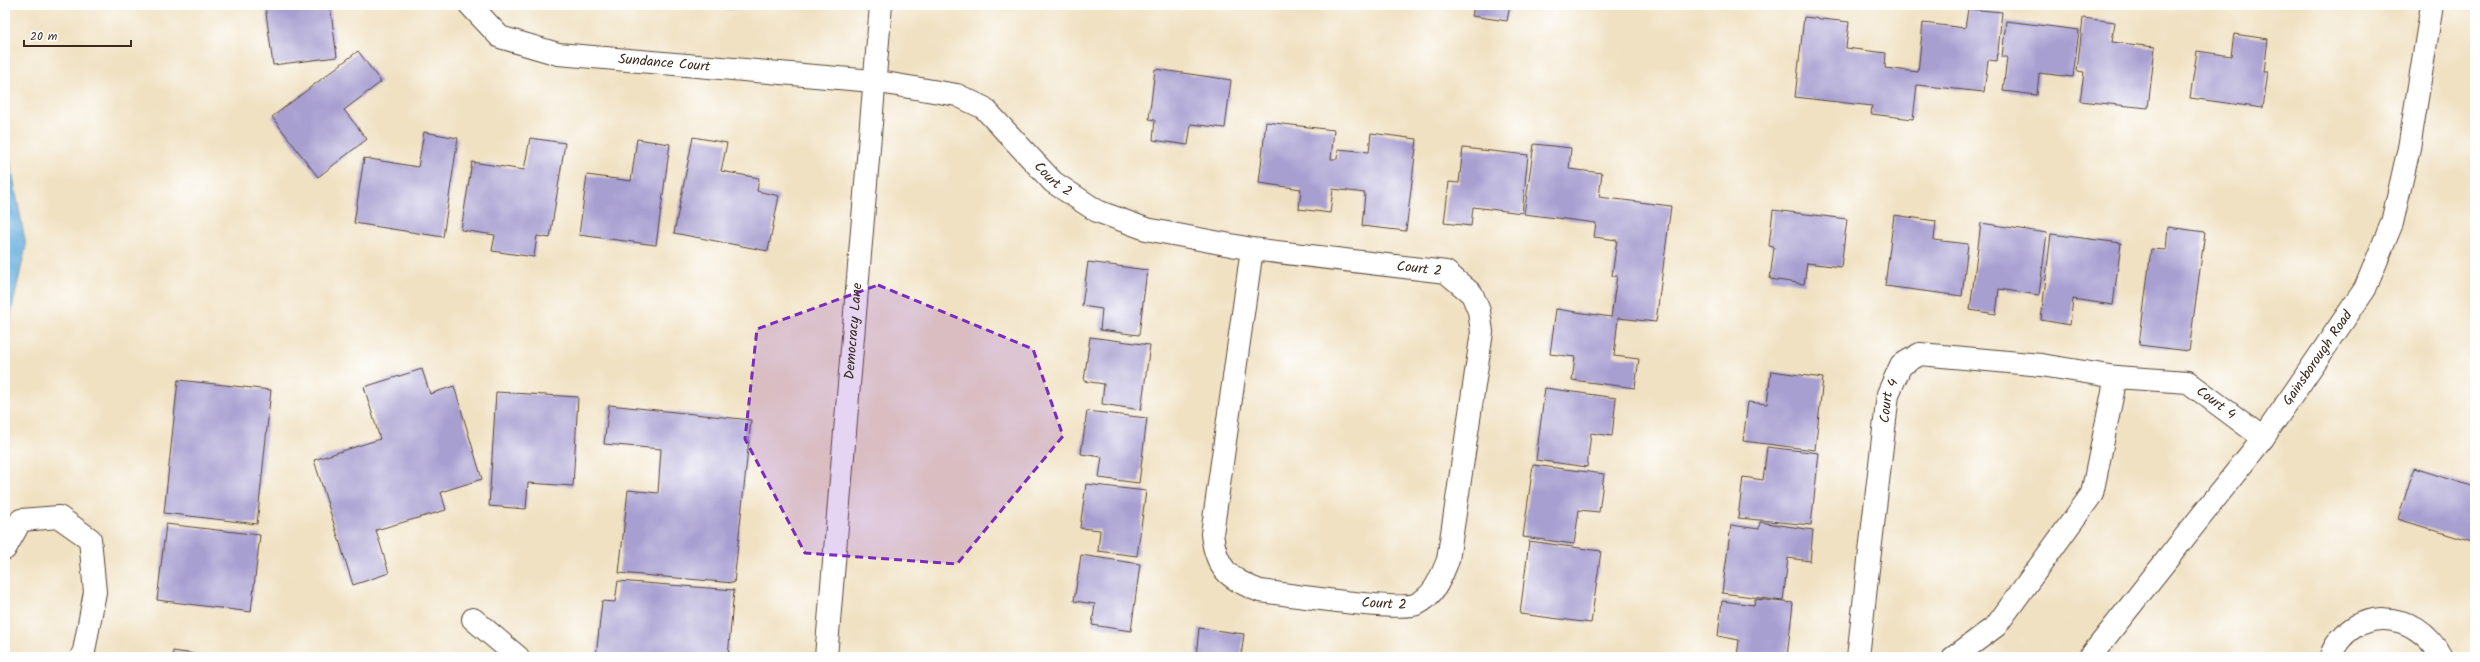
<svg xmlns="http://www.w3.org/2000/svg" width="2480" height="662" font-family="Kalam,sans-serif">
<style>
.water{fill:#64acdb;stroke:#506b7c}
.building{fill:#a79fd0}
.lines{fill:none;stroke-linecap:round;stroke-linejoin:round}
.minor-casing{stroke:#564537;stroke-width:24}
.minor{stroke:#fff;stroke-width:22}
.marked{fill:#7b2cbf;fill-opacity:0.2;stroke:#7b2cbf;stroke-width:3;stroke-dasharray:8 5;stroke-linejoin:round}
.labels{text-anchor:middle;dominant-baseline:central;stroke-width:3;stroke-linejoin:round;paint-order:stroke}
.street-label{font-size:14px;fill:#3b2a1e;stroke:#fff}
</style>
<rect width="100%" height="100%" fill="#fff"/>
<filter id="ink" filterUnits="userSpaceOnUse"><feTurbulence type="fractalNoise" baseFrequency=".025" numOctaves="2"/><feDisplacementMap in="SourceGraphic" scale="8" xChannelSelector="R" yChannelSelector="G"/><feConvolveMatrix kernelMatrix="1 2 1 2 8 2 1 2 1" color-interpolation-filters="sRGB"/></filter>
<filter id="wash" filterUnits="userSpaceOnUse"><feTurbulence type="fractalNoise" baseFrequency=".012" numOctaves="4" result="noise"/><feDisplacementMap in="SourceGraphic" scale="16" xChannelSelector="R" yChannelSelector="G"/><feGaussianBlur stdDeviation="0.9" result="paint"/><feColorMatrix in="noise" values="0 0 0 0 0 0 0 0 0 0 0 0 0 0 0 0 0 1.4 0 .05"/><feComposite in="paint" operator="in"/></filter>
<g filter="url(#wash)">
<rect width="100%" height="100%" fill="#f0e1c2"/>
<g class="water">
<polygon points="5,5 9,5 5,101"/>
<polygon points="5,134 26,246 9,322 5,323"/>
</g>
<g id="blocks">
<g class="building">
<polygon points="265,5 330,5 337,57 273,65"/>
<polygon points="658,5 673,5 672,8"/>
<polygon points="701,5 732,5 732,10"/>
<polygon points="1474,5 1510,5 1507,21 1472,16"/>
<polygon points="1968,9 2002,12 1997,61 1988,60 1984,92 1917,85 1913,119 1871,114 1872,106 1795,97 1804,17 1849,22 1846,48 1886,53 1885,68 1918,72 1923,23 1965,28"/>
<polygon points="2083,18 2115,22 2112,42 2155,47 2148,108 2080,101 2084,72 2077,71"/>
<polygon points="2006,21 2079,30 2073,77 2039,73 2037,95 2003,91 2007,57 2002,57"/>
<polygon points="2234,34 2268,39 2264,72 2268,72 2263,108 2190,98 2197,51 2231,56"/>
<polygon points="358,51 381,82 344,110 367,139 318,177 272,117"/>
<polygon points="1155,69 1231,80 1225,128 1191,124 1188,145 1153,140 1155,120 1149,119"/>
<polygon points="1266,122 1334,130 1331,159 1337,159 1338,149 1369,152 1371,133 1417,139 1406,231 1362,226 1365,193 1333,189 1330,213 1299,209 1301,189 1259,183"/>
<polygon points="424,132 458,138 443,237 354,223 364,158 418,167"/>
<polygon points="693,137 727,143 721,171 759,178 757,191 779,196 768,251 674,233"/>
<polygon points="530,138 565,143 550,238 537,236 534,257 492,251 495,235 461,230 472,162 524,170"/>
<polygon points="637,139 670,144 656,245 579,235 587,175 631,181"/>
<polygon points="1534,144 1571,148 1569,169 1602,173 1599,197 1671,206 1656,322 1618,318 1614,356 1639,359 1635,388 1572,380 1575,357 1550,354 1556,309 1611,317 1617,276 1612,276 1617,240 1594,237 1596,223 1524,214"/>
<polygon points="1463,148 1528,155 1522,213 1473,207 1471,226 1444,223 1449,182 1459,183"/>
<polygon points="1773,210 1847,219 1841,267 1807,263 1804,284 1770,279 1774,247 1769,246"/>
<polygon points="1894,215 1936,221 1934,240 1968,244 1962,296 1885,286"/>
<polygon points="1981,223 2047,233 2039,295 1999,289 1996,314 1970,310"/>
<polygon points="2168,227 2205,232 2189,351 2139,345 2151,249 2166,250"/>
<polygon points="2051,234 2121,243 2113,305 2073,299 2070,325 2041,320"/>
<polygon points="1088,262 1147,270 1139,335 1100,330 1102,309 1082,306"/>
<polygon points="1090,337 1150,345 1141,410 1102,404 1104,384 1084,381"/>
<polygon points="422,369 430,394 454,386 482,479 441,492 446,510 376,530 389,573 353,585 314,460 380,439 364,387"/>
<polygon points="1771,371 1823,378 1815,450 1743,441 1748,402 1767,404"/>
<polygon points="178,380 271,390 257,524 164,513"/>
<polygon points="1545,388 1616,398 1612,436 1591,433 1587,467 1536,460"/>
<polygon points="496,392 578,397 573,486 528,483 526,509 489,506"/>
<polygon points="609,405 751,420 734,583 619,573 628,490 658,493 661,449 604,444"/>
<polygon points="1087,411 1147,418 1139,483 1099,478 1102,457 1081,454"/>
<polygon points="1767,447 1819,453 1811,525 1738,518 1743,477 1763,480"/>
<polygon points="1533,465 1604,474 1599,512 1579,510 1574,544 1523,537"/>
<polygon points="2414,468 2475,487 2475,543 2398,519"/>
<polygon points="1086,484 1146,491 1137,556 1098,551 1100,530 1080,528"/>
<polygon points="1760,522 1813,530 1810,561 1788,558 1783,601 1722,593 1731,525 1759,529"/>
<polygon points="166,524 260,535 251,612 157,600"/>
<polygon points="1529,541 1601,551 1591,623 1520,614"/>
<polygon points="1081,555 1140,564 1131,631 1092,625 1095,604 1074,601"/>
<polygon points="618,581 734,590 728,657 596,657 602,601 615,602"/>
<polygon points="1755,599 1793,603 1787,657 1737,657 1739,640 1718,636 1722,601 1754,605"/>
<polygon points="1199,628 1244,634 1241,657 1196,657"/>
<polygon points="173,651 209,656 209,657 172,657"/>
</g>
</g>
</g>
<g filter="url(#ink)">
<use href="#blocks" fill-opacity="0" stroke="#564537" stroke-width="1"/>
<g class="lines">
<defs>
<g id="minor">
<path id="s1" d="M470,5L500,37L558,54L873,81L957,95L984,108L1053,182L1097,211L1146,229L1252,249L1446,272L1472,294L1479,311L1482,332L1448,560C1441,577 1435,595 1417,604C1401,612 1285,594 1260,591C1228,579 1216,568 1212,534L1252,249"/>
<polyline points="5,549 21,520 59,517 90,539 95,592 84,651 81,657"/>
<polyline points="473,619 518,657"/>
<path id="s2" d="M826,657L881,5"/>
<path id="s3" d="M1858,657L1888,394L1901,365L1920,354L2041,365L2116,377L2188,382L2263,438"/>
<polyline points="1954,657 1996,626 2092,494 2116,377"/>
<path id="s4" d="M2090,657L2263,438L2365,289L2392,223L2409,148L2432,5"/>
<path d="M2330,657C2351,604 2417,609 2441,657"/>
</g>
</defs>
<use href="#minor" class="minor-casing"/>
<use href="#minor" class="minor"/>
</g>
</g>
<path class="marked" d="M878,285L1033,349L1063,436L957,564L805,553L745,439L757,329Z"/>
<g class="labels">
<g class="street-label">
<text stroke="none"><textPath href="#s1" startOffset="211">Sundance Court</textPath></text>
<text stroke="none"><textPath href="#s1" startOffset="635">Court 2</textPath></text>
<text stroke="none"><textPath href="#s1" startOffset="1018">Court 2</textPath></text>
<text stroke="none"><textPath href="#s2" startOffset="327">Democracy Lane</textPath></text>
<text stroke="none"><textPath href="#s4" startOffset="376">Gainsborough Road</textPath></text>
<text stroke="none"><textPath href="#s3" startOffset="258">Court 4</textPath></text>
<text stroke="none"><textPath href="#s3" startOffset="623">Court 4</textPath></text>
<text transform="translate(1384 604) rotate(3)">Court 2</text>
</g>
</g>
<rect width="2480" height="662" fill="none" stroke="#fff" stroke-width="20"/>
<path d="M24 40v6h107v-6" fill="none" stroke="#3b2a1e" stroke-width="2"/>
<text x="30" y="40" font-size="12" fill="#3b2a1e" stroke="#ffffff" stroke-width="3" paint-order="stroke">20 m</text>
</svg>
